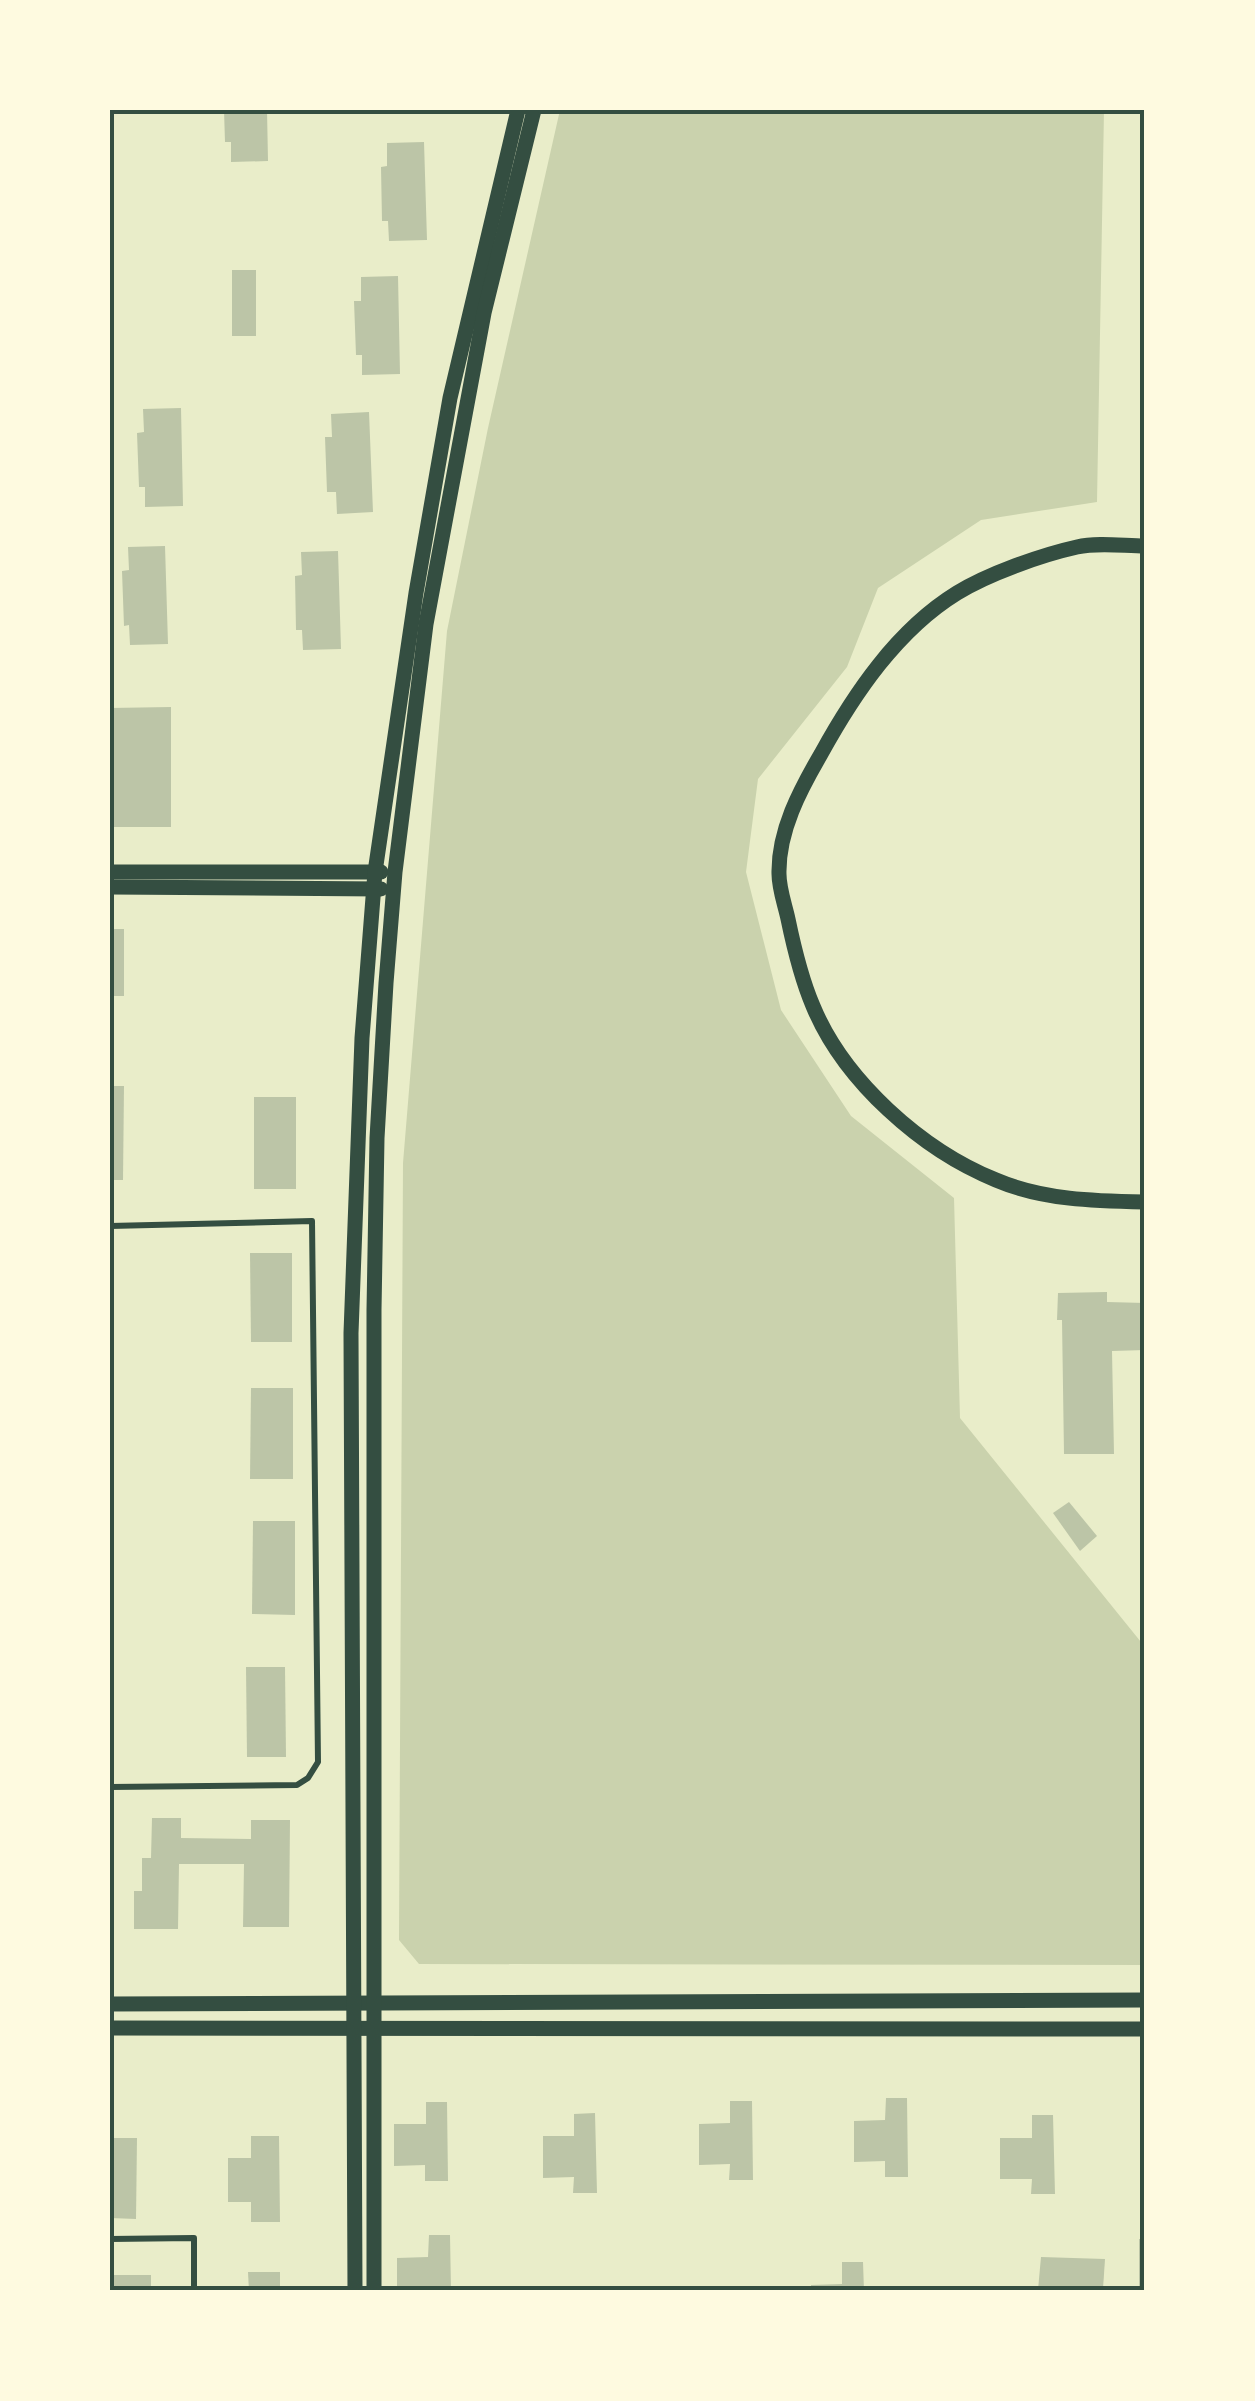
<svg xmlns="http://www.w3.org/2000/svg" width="1255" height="2401" font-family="'Work Sans',sans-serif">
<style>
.green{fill:#cad2ad}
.building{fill:#bcc5a7}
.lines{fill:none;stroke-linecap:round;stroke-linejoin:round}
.service{stroke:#344e41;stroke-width:6}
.tertiary{stroke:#344e41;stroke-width:15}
.neatline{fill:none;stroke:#344e41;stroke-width:4}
</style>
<rect width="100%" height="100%" fill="#e9edc9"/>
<polygon class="green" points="560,110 1104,110 1097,502 981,520 878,588 847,667 758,779 746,872 781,1010 851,1116 954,1198 960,1418 1145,1647 1145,1965 419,1964 399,1940 403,1163 447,631 488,428"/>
<g class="building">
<polygon points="224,110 267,110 268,161 231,162 231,142 225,142"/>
<polygon points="424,142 427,240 389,241 388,221 382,221 381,167 387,166 387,143"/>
<rect x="232" y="270" width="24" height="66"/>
<polygon points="398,276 400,374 362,375 362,355 356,355 354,301 361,301 361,277"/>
<polygon points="181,408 183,506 145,507 145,487 139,487 137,433 144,432 143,409"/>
<polygon points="369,412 373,512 337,514 336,492 327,492 325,437 332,437 331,414"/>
<polygon points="165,546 168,644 130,645 129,625 124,626 122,571 129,570 128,547"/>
<polygon points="338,551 341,649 303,650 302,630 296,630 295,576 302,575 301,552"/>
<polygon points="171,707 171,827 110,827 110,708"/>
<rect x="110" y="929" width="14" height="67"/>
<polygon points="110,1086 124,1086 123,1180 110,1180"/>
<rect x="254" y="1097" width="42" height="92"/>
<polygon points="250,1253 292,1253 292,1342 251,1342"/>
<polygon points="1107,1292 1107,1302 1145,1303 1145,1350 1112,1351 1114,1454 1064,1454 1062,1320 1057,1320 1058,1293"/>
<polygon points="251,1388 293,1388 293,1479 250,1479"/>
<polygon points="1069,1502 1097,1536 1080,1551 1053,1513"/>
<polygon points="253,1521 295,1521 295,1615 252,1614"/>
<polygon points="246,1667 285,1667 286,1757 247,1757"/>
<polygon points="152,1818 181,1818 181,1838 251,1839 251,1820 290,1820 289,1927 243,1927 244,1864 179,1864 178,1929 134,1929 134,1891 142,1891 142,1858 151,1858"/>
<polygon points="886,2098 907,2098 908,2177 885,2177 885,2161 854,2162 854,2121 885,2120"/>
<polygon points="730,2101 752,2101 753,2180 729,2180 730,2164 699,2165 699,2124 730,2123"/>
<polygon points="426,2102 447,2102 448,2181 425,2181 425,2165 394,2166 394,2124 426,2124"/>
<polygon points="595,2113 597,2193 573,2193 574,2177 543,2178 543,2136 574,2136 574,2114"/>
<polygon points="1032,2115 1053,2115 1055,2194 1031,2194 1032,2179 1000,2179 1000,2138 1032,2138"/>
<polygon points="251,2136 279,2136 280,2222 251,2222 251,2202 228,2202 228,2158 251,2158"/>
<polygon points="110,2138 137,2138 136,2219 110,2218"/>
<polygon points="429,2235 450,2235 451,2291 397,2291 397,2258 428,2257"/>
<rect x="1139" y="2239" width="6" height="52"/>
<polygon points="1041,2257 1105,2259 1103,2289 1038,2290"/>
<polygon points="842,2262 863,2262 864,2291 811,2291 811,2285 842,2284"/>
<polygon points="248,2272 280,2272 280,2291 249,2291"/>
<rect x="110" y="2275" width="41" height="16"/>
</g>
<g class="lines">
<g class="service">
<polyline points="110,1226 312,1221 318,1762 308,1778 297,1785 110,1787"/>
<polyline points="110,2239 194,2238 194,2291"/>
</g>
<g class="tertiary">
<path d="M1145,546C1124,546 1098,542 1077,547C1041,555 988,574 957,593C897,630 854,694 821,754C800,790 778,831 779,874C779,889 785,905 788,919C794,948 801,978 813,1006C844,1081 922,1150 996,1180C1043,1200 1095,1201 1145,1202"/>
<polyline points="110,872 381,872"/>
<polyline points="110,887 381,889"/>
<polyline points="110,2004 1145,2000"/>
<polyline points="110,2028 1145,2029"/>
<polyline points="355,2291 351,1333 362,1038 375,872 416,593 450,398 518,110"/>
<polyline points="374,2291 374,1310 377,1138 386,983 395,872 426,624 484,313 534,110"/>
</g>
</g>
<rect width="1255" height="2401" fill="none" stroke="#fefae0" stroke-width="225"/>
<rect x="112" y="112" width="1030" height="2176" class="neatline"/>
</svg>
